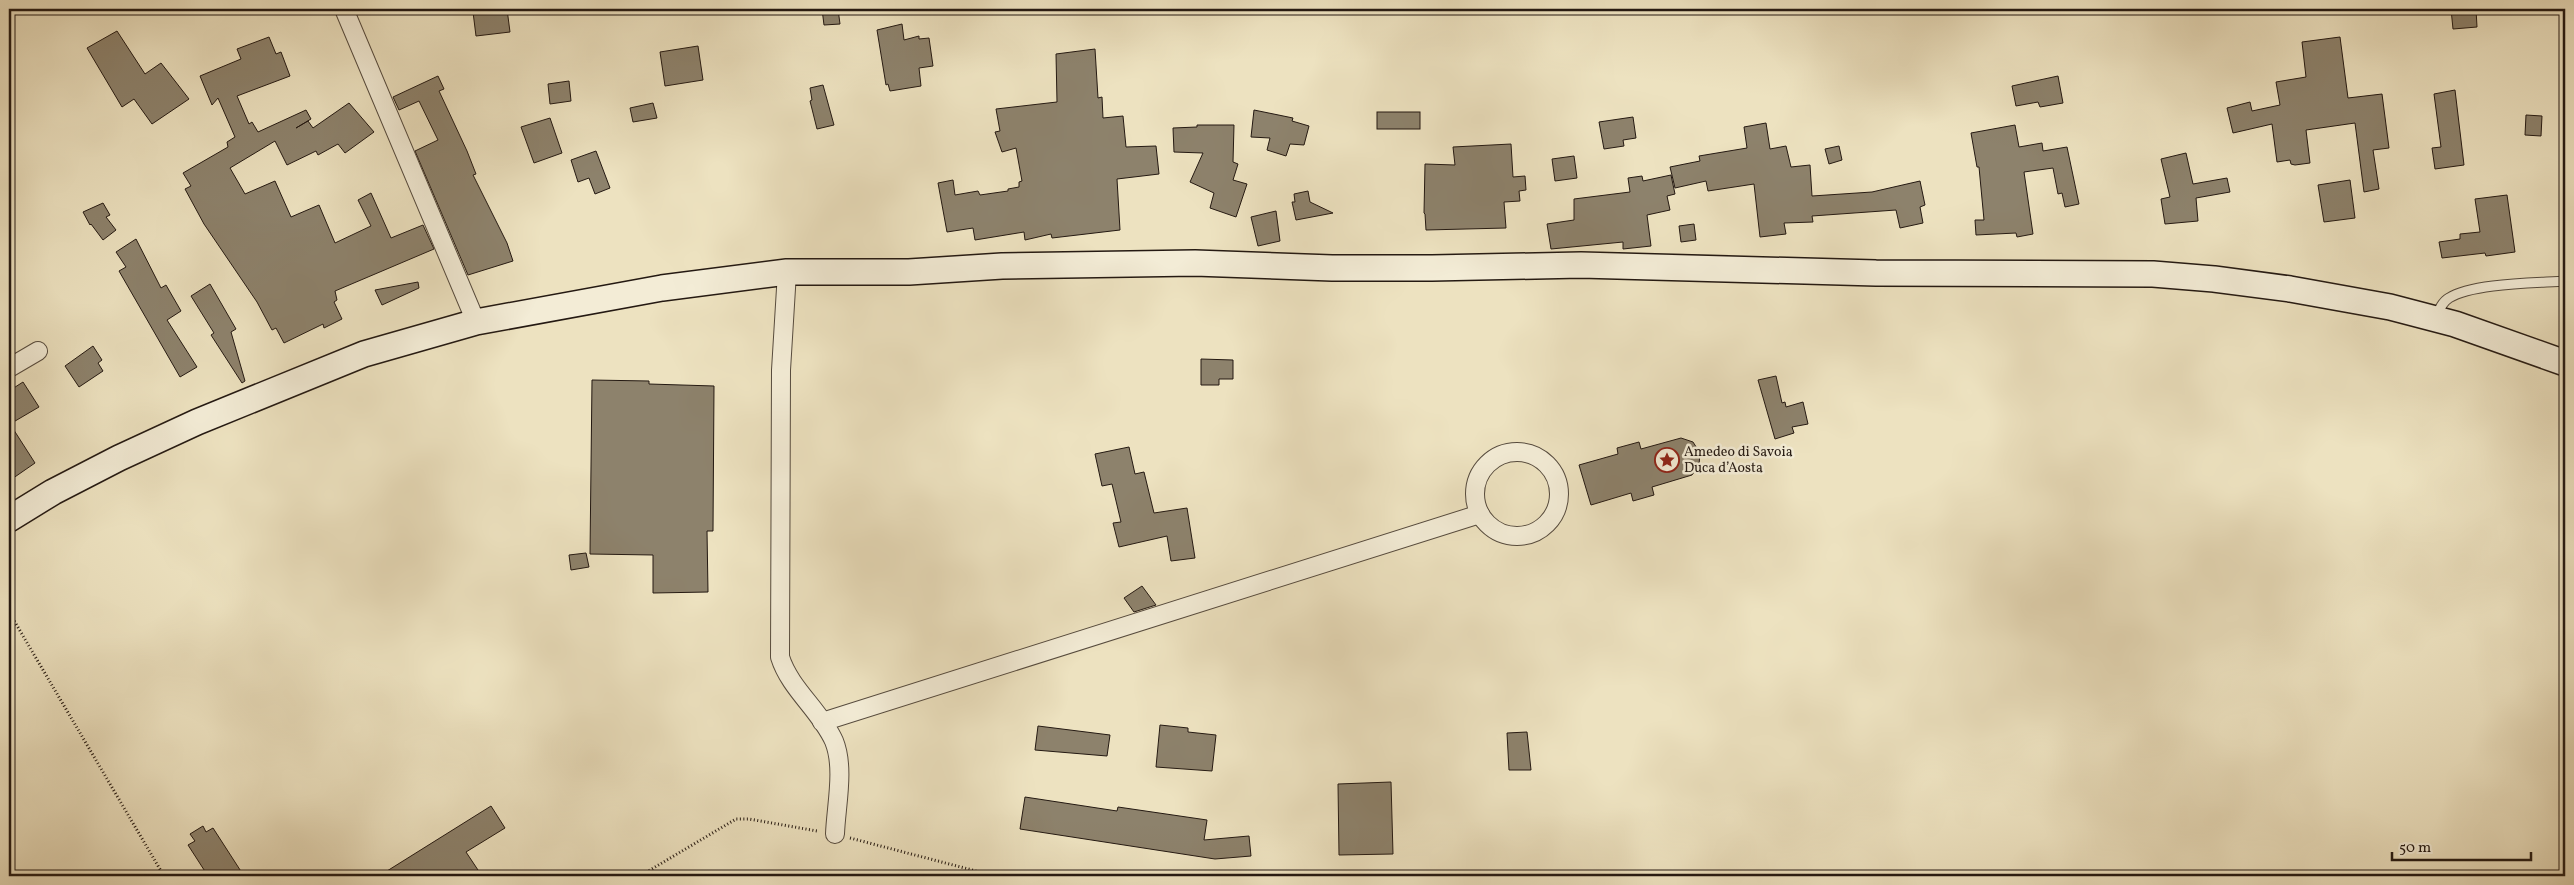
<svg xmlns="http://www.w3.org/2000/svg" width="2574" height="885" font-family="Vollkorn,serif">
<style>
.building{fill:#8d826c;stroke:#241912}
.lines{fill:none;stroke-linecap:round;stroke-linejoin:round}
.lane-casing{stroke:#564b3e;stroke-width:11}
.street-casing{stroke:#564b3e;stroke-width:20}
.secondary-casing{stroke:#241912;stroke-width:28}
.path{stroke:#241912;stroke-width:3;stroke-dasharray:1 2.5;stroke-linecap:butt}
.lane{stroke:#f3ecd6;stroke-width:9}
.street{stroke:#f3ecd6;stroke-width:18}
.secondary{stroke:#f3ecd6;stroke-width:25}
.labels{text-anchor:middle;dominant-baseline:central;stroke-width:5;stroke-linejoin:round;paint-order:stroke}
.poi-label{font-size:14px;fill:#241912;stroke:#f3ecd6;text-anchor:start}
</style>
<rect width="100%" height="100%" fill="#ede2c0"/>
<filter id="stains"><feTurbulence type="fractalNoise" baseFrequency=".004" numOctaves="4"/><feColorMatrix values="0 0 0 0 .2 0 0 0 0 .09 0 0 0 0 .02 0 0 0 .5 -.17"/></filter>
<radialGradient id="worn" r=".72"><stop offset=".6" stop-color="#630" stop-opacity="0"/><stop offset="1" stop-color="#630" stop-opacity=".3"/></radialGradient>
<g class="building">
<polygon points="497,9 507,9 510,32 476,36 473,12"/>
<polygon points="822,9 838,9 840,24 824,25"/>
<polygon points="2451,9 2476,9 2477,27 2453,29"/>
<polygon points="902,24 904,40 919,36 919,39 929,38 933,66 919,68 921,86 890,91 888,84 886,85 877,30"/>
<polygon points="117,31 145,74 161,63 189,99 152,124 134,99 122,107 87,48"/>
<polygon points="269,37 276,54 281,52 290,76 237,96 249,124 252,122 258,132 306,110 311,119 296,128 308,121 313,128 349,103 374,132 345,153 338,144 318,155 316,151 287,165 275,141 230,168 245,194 275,181 291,217 319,205 335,243 371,226 358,200 371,193 391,238 423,225 434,249 335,291 337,300 334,302 342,319 324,328 323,324 284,343 276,328 272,330 257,302 204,224 185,189 191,186 183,173 228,147 227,142 235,137 218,98 212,105 200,76 241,59 237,49"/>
<polygon points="2340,37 2348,98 2382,94 2389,148 2373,150 2379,189 2364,192 2355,123 2306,130 2310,163 2295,165 2291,164 2290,160 2277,162 2272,124 2233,133 2227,108 2250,102 2252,111 2280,105 2276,82 2306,77 2302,42"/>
<polygon points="698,46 703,80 665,86 660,52"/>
<polygon points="1095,49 1098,98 1102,97 1103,118 1123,116 1126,147 1156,146 1159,174 1117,179 1120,230 1052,238 1051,234 1025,240 1024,232 975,240 973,228 947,232 938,183 953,180 955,195 978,191 980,195 1008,191 1008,189 1019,187 1019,182 1022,181 1016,148 1002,152 995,132 1000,131 996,109 1057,102 1056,54"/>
<polygon points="438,76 444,89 439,91 467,151 476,174 473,175 507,243 513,261 468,275 415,151 438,140 419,101 399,110 393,97"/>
<polygon points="2058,76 2063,103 2040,107 2038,102 2016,106 2012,86"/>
<polygon points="569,81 571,101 550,104 548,84"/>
<polygon points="823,85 834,125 817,129 810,101 812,100 810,88"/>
<polygon points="2455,90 2464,165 2435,169 2432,148 2441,147 2434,94"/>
<polygon points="653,103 657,118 633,122 630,108"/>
<polygon points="1254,110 1293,118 1292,121 1309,126 1304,145 1290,144 1286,156 1267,150 1270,138 1251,137"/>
<rect x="1377" y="112" width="43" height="17"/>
<polygon points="2526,115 2542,116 2541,136 2525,135"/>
<polygon points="1633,117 1636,138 1623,140 1624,146 1604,149 1599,122"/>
<polygon points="550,118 562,153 534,163 521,127"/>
<polygon points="1766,123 1770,149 1786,146 1791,167 1810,165 1812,196 1872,192 1920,181 1925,205 1920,207 1923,223 1900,228 1896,210 1812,216 1813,222 1784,223 1786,234 1760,237 1754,184 1708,191 1706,181 1675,188 1670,167 1700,161 1699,156 1747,148 1744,127"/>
<polygon points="1197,125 1234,125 1233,162 1238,164 1233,180 1247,184 1236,217 1210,208 1214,193 1190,182 1203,153 1174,152 1173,128 1197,127"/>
<polygon points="2015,125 2019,147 2042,143 2043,151 2067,147 2079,204 2065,207 2062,193 2058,194 2053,168 2024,172 2033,234 2017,237 2016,233 1976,235 1975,220 1984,220 1979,167 1977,167 1971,133"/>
<polygon points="1511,144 1513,177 1525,176 1526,190 1519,191 1520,201 1504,202 1506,228 1426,230 1425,214 1424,213 1425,164 1455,165 1453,147"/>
<polygon points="1839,146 1842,160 1829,164 1825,149"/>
<polygon points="596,151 610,188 595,194 589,178 578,182 571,160"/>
<polygon points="2186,153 2193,184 2227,178 2230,192 2196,198 2198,221 2165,224 2161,199 2170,197 2161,159"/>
<polygon points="1574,156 1577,178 1555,181 1552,159"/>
<polygon points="1671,175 1675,194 1667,196 1670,210 1647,215 1651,246 1623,249 1623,242 1551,249 1547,224 1574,220 1574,199 1630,192 1628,178 1642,176 1643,181"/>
<polygon points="2350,180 2355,218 2324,222 2318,185"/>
<polygon points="1308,191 1310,202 1333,213 1296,220 1292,202 1295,202 1294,194"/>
<polygon points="2507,195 2515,252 2486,256 2485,253 2442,258 2439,242 2460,239 2460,234 2480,232 2475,199"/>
<polygon points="103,203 110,215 106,217 116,230 103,240 91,224 90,225 83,212"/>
<polygon points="1276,211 1280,241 1258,246 1251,217"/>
<polygon points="1694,224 1696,240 1681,242 1679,226"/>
<polygon points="136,239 161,288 166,285 181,311 167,320 197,367 180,377 119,271 126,267 116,252"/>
<polygon points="418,282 419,288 382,305 375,290"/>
<polygon points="210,284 236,329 231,332 245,381 242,383 211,335 214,333 191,296"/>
<polygon points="93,346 102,360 98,363 103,371 79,387 65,366"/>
<polygon points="1201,359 1233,360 1233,379 1219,379 1219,385 1201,385"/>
<polygon points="1776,376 1782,403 1785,402 1786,407 1803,402 1808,424 1792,427 1794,433 1775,439 1758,380"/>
<polygon points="592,380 649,381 649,384 714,386 713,531 707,531 708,592 653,593 653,555 590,554"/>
<polygon points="23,382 39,407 10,424 35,463 9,481 9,391"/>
<polygon points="1681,438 1693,442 1700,453 1699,465 1692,475 1652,487 1654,495 1633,501 1631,493 1591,505 1579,465 1618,454 1617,448 1639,442 1641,449"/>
<polygon points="1129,447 1135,474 1144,472 1154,513 1187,508 1195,558 1171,561 1167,536 1119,547 1113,523 1121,522 1112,484 1102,486 1095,454"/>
<polygon points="586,553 589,567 571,570 569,555"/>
<polygon points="1142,586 1156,605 1134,612 1124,598"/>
<polygon points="1160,725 1188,728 1188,732 1216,735 1212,771 1156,767"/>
<polygon points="1038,726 1110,735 1107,756 1035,750"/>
<polygon points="1527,732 1531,770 1509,770 1507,733"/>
<polygon points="1391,782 1393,854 1339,855 1338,784"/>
<polygon points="1025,797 1117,811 1118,807 1207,820 1204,840 1249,836 1251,856 1215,859 1020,829"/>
<polygon points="491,806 505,828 466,852 482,876 379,876"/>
<polygon points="203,826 206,832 213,828 244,876 208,876 188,845 195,841 190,834"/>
</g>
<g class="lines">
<defs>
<path id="lane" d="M2436,317C2439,310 2442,302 2449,298C2472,283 2537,283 2565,281"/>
<g id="street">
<polyline points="344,9 476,322"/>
<path d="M787,272L781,370L780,657C790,689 820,710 834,741C845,768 836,806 835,834"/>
<polyline points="9,368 38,351"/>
<circle cx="1517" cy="494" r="42"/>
<polyline points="822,722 1480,514"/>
</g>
<polyline id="secondary" points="9,519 53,492 119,458 197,422 364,354 476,322 662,288 787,272 909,272 1002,266 1195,263 1332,268 1432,268 1581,265 1876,273 2153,274 2214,279 2290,289 2390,307 2455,324 2565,363"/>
</defs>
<use href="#lane" class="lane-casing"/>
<use href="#street" class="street-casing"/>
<use href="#secondary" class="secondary-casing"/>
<g class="path">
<polyline points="9,612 164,876"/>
<polyline points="850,838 995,876"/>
<polyline points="640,876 736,819 749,819 817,831"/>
</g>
<use href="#lane" class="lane"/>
<use href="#street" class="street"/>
<use href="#secondary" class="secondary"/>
</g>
<defs>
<symbol id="sight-ring" viewBox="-11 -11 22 22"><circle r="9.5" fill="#f3ecd6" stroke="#8f2418" stroke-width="1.5"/><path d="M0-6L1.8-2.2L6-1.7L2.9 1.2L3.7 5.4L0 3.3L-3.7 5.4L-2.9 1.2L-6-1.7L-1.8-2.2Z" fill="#8f2418"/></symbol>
</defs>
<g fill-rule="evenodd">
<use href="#sight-ring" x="1653" y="446" width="28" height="28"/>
</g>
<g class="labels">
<g class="poi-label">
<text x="1684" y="452">Amedeo di Savoia<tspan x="1684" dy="16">Duca d’Aosta</tspan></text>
</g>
</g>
<rect width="2574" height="885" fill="none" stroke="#ede2c0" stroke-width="30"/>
<rect x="10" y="10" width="2554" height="865" fill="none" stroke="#241912" stroke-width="2.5"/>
<rect x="15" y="15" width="2544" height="855" fill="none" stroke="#241912"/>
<path d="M2392 852v8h139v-8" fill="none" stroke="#241912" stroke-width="2.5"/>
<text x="2399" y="852" font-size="15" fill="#241912" stroke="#f3ecd6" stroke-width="4" paint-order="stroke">50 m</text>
<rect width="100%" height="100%" filter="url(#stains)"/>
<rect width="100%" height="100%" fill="url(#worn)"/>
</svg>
